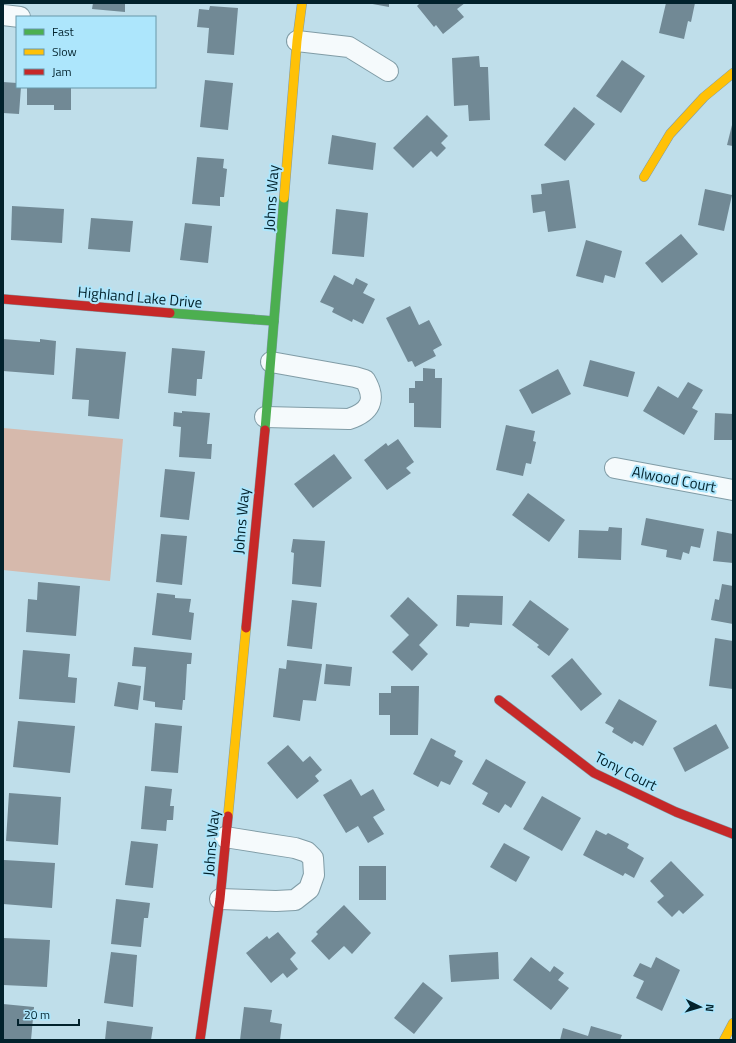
<svg xmlns="http://www.w3.org/2000/svg" width="736" height="1043" font-family="'Titillium Web',sans-serif">
<style>
.green{fill:#d6b9ac}
.building{fill:#718995}
.lines{fill:none;stroke-linecap:round;stroke-linejoin:round}
.street-casing{stroke:#809ca6;stroke-width:22}
.fast-casing{stroke:#809ca6;stroke-width:10}
.slow-casing{stroke:#809ca6;stroke-width:10}
.jam-casing{stroke:#809ca6;stroke-width:10}
.street{stroke:#f5fafc;stroke-width:20}
.fast{stroke:#4caf50;stroke-width:9}
.slow{stroke:#ffc107;stroke-width:9}
.jam{stroke:#c62828;stroke-width:9}
.labels{text-anchor:middle;dominant-baseline:central;stroke-width:4;stroke-linejoin:round;paint-order:stroke}
.street-label{font-size:15px;fill:#02222c;stroke:#ade6fc}
</style>
<rect width="100%" height="100%" fill="#bfdeea"/>
<polygon class="green" points="3,428 123,439 110,581 3,570"/>
<g class="building">
<polygon points="93,3 125,3 125,12 92,9"/>
<polygon points="367,3 389,3 389,7"/>
<polygon points="420,3 465,3 457,9 464,17 443,34 436,25 434,27 417,6"/>
<polygon points="666,3 695,3 691,22 688,21 684,39 659,33"/>
<polygon points="210,6 238,8 234,55 207,53 209,28 197,27 199,9 209,10"/>
<polygon points="479,56 480,67 488,67 490,120 469,121 468,105 454,106 452,58"/>
<polygon points="622,60 645,76 621,113 596,96"/>
<polygon points="205,80 233,83 228,130 200,127"/>
<polygon points="3,82 17,83 17,87 21,87 19,114 3,113"/>
<polygon points="27,87 71,87 71,110 54,110 54,105 27,105"/>
<polygon points="574,107 595,124 565,161 544,145"/>
<polygon points="427,115 448,136 441,143 446,148 437,157 431,151 413,168 393,148"/>
<polygon points="733,121 733,146 727,145"/>
<polygon points="332,135 376,143 373,170 328,164"/>
<polygon points="197,157 224,159 223,168 227,169 224,197 220,197 220,206 192,204"/>
<polygon points="569,180 576,228 548,232 545,211 533,213 531,195 542,194 541,184"/>
<polygon points="705,189 732,195 724,231 698,225"/>
<polygon points="12,206 64,209 62,243 11,240"/>
<polygon points="336,209 368,213 364,257 332,254"/>
<polygon points="91,218 133,221 130,252 88,249"/>
<polygon points="185,223 212,226 208,263 180,260"/>
<polygon points="681,234 698,254 662,283 645,263"/>
<polygon points="586,240 622,251 615,278 605,275 603,283 576,276"/>
<polygon points="334,275 353,285 356,278 368,284 363,293 375,299 363,324 353,319 352,322 332,312 334,308 320,302"/>
<polygon points="410,306 419,325 429,320 442,345 433,350 436,356 415,367 412,361 408,362 386,318"/>
<polygon points="3,339 40,342 40,339 56,341 54,375 3,371"/>
<polygon points="76,348 126,352 119,419 88,416 89,400 72,399"/>
<polygon points="172,348 205,351 202,379 197,379 196,396 168,393"/>
<polygon points="590,360 635,372 628,397 583,386"/>
<polygon points="423,368 435,369 435,378 442,378 441,428 414,427 414,403 409,403 409,388 415,388 415,381 423,381"/>
<polygon points="558,369 571,394 532,414 519,390"/>
<polygon points="688,382 703,390 692,408 698,411 684,435 643,411 658,386 678,398"/>
<polygon points="182,411 210,413 207,444 212,444 211,459 179,457 181,427 173,426 174,412 182,413"/>
<polygon points="715,413 733,414 733,440 714,440"/>
<polygon points="506,425 535,431 533,441 536,442 531,464 526,463 523,476 496,470"/>
<polygon points="398,439 414,462 406,468 411,473 387,490 364,460 386,443 388,446"/>
<polygon points="334,454 352,478 313,508 294,484"/>
<polygon points="165,469 195,472 189,520 160,517"/>
<polygon points="528,493 565,520 549,542 512,515"/>
<polygon points="646,518 704,529 700,548 691,546 689,554 683,552 681,560 666,557 667,550 641,545"/>
<polygon points="609,527 622,528 621,560 578,558 579,530 608,531"/>
<polygon points="717,531 733,534 733,563 713,561"/>
<polygon points="161,534 187,536 182,585 156,582"/>
<polygon points="293,539 325,541 321,587 292,584 294,553 291,552"/>
<polygon points="38,582 80,586 76,636 26,632 28,599 37,600"/>
<polygon points="722,584 733,586 733,624 711,620 715,599 719,600"/>
<polygon points="157,593 175,595 175,598 191,599 189,612 194,613 191,640 152,635"/>
<polygon points="457,595 503,596 502,625 470,623 469,627 456,626"/>
<polygon points="408,597 438,625 419,645 428,654 412,671 392,652 409,635 390,616"/>
<polygon points="292,600 317,603 312,649 287,646"/>
<polygon points="530,600 569,629 549,656 537,647 539,645 512,625"/>
<polygon points="715,638 733,641 733,689 709,686"/>
<polygon points="134,647 192,653 191,664 187,664 185,700 183,700 182,710 155,707 155,702 143,700 146,667 132,666"/>
<polygon points="23,650 70,654 68,677 77,678 75,703 19,699"/>
<polygon points="572,658 602,694 581,711 551,676"/>
<polygon points="287,660 322,664 316,701 303,700 300,721 273,717 279,668 286,669"/>
<polygon points="326,664 352,667 350,686 324,684"/>
<polygon points="118,682 141,686 138,710 114,706"/>
<polygon points="391,686 419,686 418,735 390,735 390,715 379,715 379,693 391,693"/>
<polygon points="619,699 657,721 643,746 634,741 632,744 612,732 614,728 605,723"/>
<polygon points="18,721 75,726 70,773 13,767"/>
<polygon points="155,723 182,726 178,773 151,771"/>
<polygon points="716,724 729,748 685,772 673,748"/>
<polygon points="431,738 456,751 454,756 463,761 450,785 441,781 438,787 413,774"/>
<polygon points="288,745 303,762 310,756 322,770 315,776 319,781 297,799 267,763"/>
<polygon points="486,759 526,782 511,808 505,804 499,813 482,804 488,793 472,784"/>
<polygon points="351,779 361,796 373,789 385,810 373,817 384,834 368,843 358,826 346,833 323,795"/>
<polygon points="145,786 172,789 170,806 174,806 173,820 167,820 166,831 141,829"/>
<polygon points="9,793 61,797 58,845 6,841"/>
<polygon points="542,796 581,818 562,851 523,829"/>
<polygon points="596,830 606,835 608,833 629,844 627,848 644,858 634,878 625,873 623,876 583,855"/>
<polygon points="131,841 158,844 153,888 125,885"/>
<polygon points="504,843 530,857 516,882 490,867"/>
<polygon points="4,860 55,863 52,908 3,904"/>
<polygon points="671,861 704,895 683,914 679,910 672,917 657,902 664,896 650,881"/>
<rect x="359" y="866" width="27" height="34"/>
<polygon points="116,899 150,903 148,918 144,918 141,947 111,944"/>
<polygon points="344,905 371,933 352,954 344,946 329,960 311,941 318,934 316,932"/>
<polygon points="278,932 296,953 290,959 298,969 287,978 283,973 271,983 246,953 267,936 269,939"/>
<polygon points="3,938 50,940 47,987 3,985"/>
<polygon points="111,952 137,955 133,1007 104,1003"/>
<polygon points="498,952 499,979 451,982 449,955"/>
<polygon points="531,957 550,972 554,966 564,973 558,980 569,988 551,1010 513,980"/>
<polygon points="656,957 680,970 662,1011 636,998 644,981 633,976 640,963 651,968"/>
<polygon points="423,982 443,998 414,1034 394,1018"/>
<polygon points="3,1004 34,1007 31,1040 3,1040"/>
<polygon points="244,1007 272,1010 270,1022 282,1024 280,1040 240,1040"/>
<polygon points="107,1021 153,1027 151,1040 105,1040"/>
<polygon points="591,1026 622,1035 620,1040 560,1040 563,1028 588,1036"/>
</g>
<g class="lines">
<defs>
<g id="street">
<polyline points="3,15 20,17"/>
<polyline points="297,41 349,47 388,71"/>
<path d="M265,417L349,419C370,412 377,400 365,380L355,377L271,362"/>
<polyline points="615,468 733,490"/>
<polyline points="220,899 276,901 295,900 309,889 314,875 313,858 307,852 295,848 225,837"/>
</g>
<g id="fast">
<polyline points="170,313 274,321"/>
<polyline points="265,430 284,198"/>
</g>
<g id="slow">
<polyline points="644,177 670,134 704,97 733,73"/>
<polyline points="284,198 297,41 302,3"/>
<polyline points="228,816 246,628"/>
<polyline points="724,1040 733,1023"/>
</g>
<g id="jam">
<polyline points="3,299 170,313"/>
<polyline points="246,628 265,430"/>
<polyline points="499,700 594,773 676,812 733,834"/>
<polyline points="200,1040 220,899 228,816"/>
</g>
</defs>
<use href="#street" class="street-casing"/>
<use href="#fast" class="fast-casing"/>
<use href="#slow" class="slow-casing"/>
<use href="#jam" class="jam-casing"/>
<use href="#street" class="street"/>
<use href="#fast" class="fast"/>
<use href="#slow" class="slow"/>
<use href="#jam" class="jam"/>
</g>
<g class="labels">
<g class="street-label">
<text transform="translate(271 198) rotate(-86)">Johns Way</text>
<text transform="translate(140 297) rotate(5)">Highland Lake Drive</text>
<text transform="translate(674 479) rotate(11)">Alwood Court</text>
<text transform="translate(241 521) rotate(-85)">Johns Way</text>
<text transform="translate(626 771) rotate(27)">Tony Court</text>
<text transform="translate(211 843) rotate(-85)">Johns Way</text>
</g>
</g>
<rect width="736" height="1043" fill="none" stroke="#02222c" stroke-width="8"/>
<rect x="16" y="16" width="140" height="72" fill="#ade6fc" stroke="#6998a9"/>
<rect x="24" y="29" width="20" height="6" fill="#4caf50" stroke="#6998a9"/>
<text x="52" y="36" font-size="12" fill="#02222c">Fast</text>
<rect x="24" y="49" width="20" height="6" fill="#ffc107" stroke="#6998a9"/>
<text x="52" y="56" font-size="12" fill="#02222c">Slow</text>
<rect x="24" y="69" width="20" height="6" fill="#c62828" stroke="#6998a9"/>
<text x="52" y="76" font-size="12" fill="#02222c">Jam</text>
<g transform="translate(700 1007) rotate(95)" stroke="#ade6fc" stroke-width="3" paint-order="stroke">
<path d="M0-3L7 15L0 10L-7 15Z" fill="#02222c"/>
<text y="-6" font-size="11" font-weight="bold" text-anchor="middle" fill="#02222c">N</text>
</g>
<path d="M18 1019v6h61v-6" fill="none" stroke="#02222c" stroke-width="2"/>
<text x="24" y="1019" font-size="12" fill="#02222c" stroke="#ade6fc" stroke-width="3" paint-order="stroke">20 m</text>
</svg>
